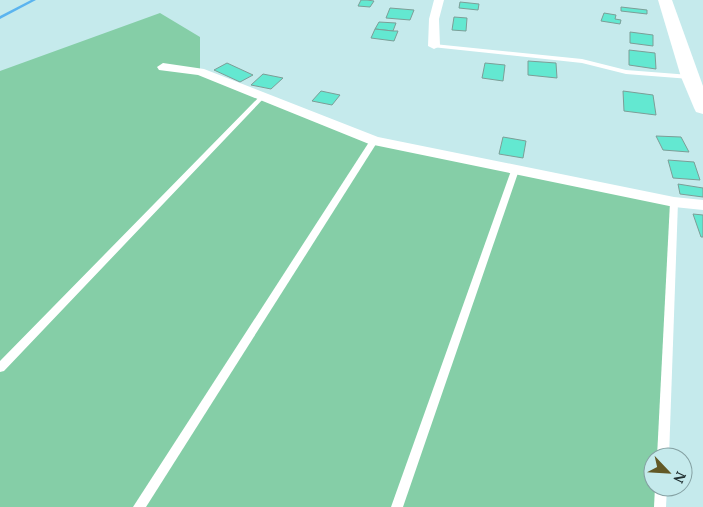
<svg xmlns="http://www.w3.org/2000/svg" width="703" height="507" font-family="'PT Serif',serif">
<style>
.green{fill:#85cea7}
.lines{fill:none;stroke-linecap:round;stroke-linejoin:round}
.stream{fill:#5bb4ef;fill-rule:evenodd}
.building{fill:#63e8d1;stroke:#7c9e97}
.lane{fill:#fff;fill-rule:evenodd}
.street{fill:#fff;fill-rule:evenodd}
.secondary{fill:#fff;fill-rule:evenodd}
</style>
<rect width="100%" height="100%" fill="#c5eaec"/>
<polygon class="green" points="160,13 200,37 200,72 355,134 674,202 663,457 653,457 653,487 661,487 660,507 0,507 0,71"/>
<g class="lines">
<polygon class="stream" points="31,0 36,0 0,19 0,16"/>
</g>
<g class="building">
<polygon points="361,0 367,0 374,1 370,7 358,6"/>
<polygon points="460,2 479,4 478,10 459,8"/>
<polygon points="621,7 647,10 647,14 621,11"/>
<polygon points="390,8 414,10 410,20 386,18"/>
<polygon points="604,13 616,15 615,19 621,20 620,24 601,21"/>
<polygon points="454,17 467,18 466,31 452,30"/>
<polygon points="379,22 396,23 393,31 375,29"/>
<polygon points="375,29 393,31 398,31 394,41 371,38"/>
<polygon points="630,32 653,35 653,46 630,43"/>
<polygon points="629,50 655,53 656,69 629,65"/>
<polygon points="528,61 556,63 557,78 528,75"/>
<polygon points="227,63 253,75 240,82 214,70"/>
<polygon points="485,63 505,65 503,81 482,78"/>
<polygon points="263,74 283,78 271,89 251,85"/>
<polygon points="321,91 340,95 332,105 312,101"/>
<polygon points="623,91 653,95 656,115 624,111"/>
<polygon points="656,136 681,137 689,152 663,150"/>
<polygon points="503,137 526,141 523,158 499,154"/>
<polygon points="668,160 694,162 700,180 673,178"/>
<polygon points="678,184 703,188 703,197 680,194"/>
<polygon points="693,214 703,215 703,237 701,237"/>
</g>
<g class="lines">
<g class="lane">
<polygon points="434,44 582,59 626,70 690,75 693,77 690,79 626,74 582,63 432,47 431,46"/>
<polygon points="263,94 266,96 265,97 4,371 0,372 0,361 261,95"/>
<polygon points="371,139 374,139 378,141 146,507 133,507"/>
<polygon points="512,168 515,168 519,170 403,507 391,507"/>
<polygon points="674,199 678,202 669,457 657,457 670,202"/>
<polygon points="655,487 667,487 666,507 654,507"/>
</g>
<g class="street">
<polygon points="434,0 444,0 439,19 440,46 434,49 428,46 429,19"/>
<polygon points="163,63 204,69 378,137 674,197 703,200 703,210 674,207 369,144 198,75 159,70 157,67"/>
</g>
<polygon class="secondary" points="658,0 672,0 703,86 703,114 696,112 694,108 681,77"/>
</g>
<g transform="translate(668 472) rotate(115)"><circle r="24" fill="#c5eaec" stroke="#84a0a2"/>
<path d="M0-4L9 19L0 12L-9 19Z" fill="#625926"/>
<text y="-8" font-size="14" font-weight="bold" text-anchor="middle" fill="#223132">N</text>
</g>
</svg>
